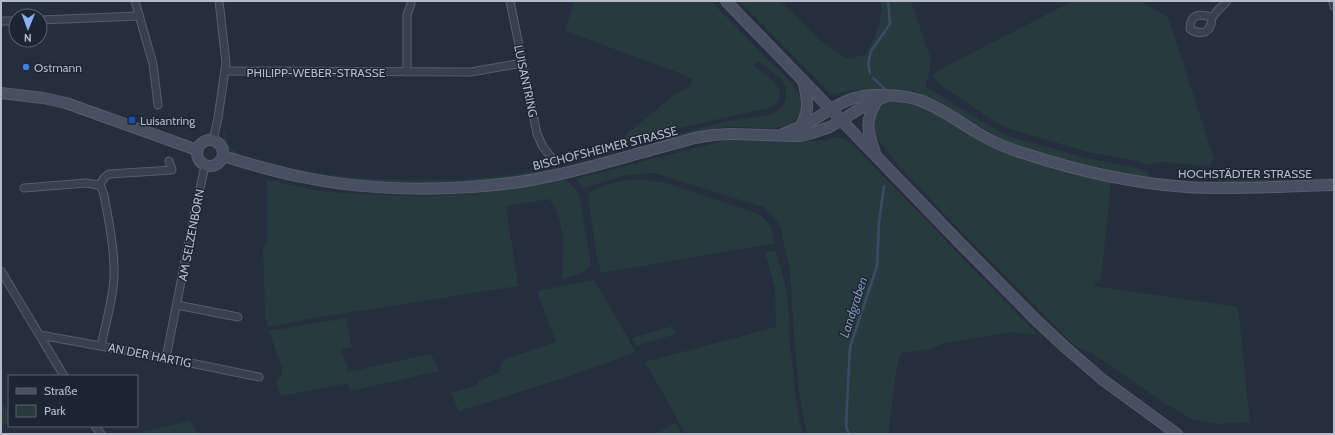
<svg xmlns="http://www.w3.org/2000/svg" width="1335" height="435" font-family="Cabin,sans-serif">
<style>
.green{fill:#273b3e}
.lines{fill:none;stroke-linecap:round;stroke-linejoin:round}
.stream{stroke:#3b4b66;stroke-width:2.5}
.street-casing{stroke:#575e6b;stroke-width:9}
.secondary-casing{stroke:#575e6b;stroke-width:12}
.street{stroke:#39404d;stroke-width:7}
.secondary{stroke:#474f60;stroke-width:10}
.shop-dot{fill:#3f7fe0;stroke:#1e2532;stroke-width:1.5}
.transit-dot{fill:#1a4fb4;stroke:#1e2532;stroke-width:1.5}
.labels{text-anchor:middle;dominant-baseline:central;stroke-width:3;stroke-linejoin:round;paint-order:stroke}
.poi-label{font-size:12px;fill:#b5bbc8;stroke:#1e2532;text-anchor:start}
.street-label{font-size:12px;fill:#b5bbc8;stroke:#1e2532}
.water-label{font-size:13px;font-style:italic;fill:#7d90af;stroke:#1e2532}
</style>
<rect width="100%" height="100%" fill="#252e3d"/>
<g class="green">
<path d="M574,1H711L791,83C798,92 806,104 799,116C787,135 747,125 726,127C705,130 685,136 663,140L661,139L723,122L773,114L782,108L786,99V88L781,78L758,61L753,66C766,75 794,91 772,107L623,141L624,136L674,95L691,86L692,80L685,75L565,31Z"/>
<path d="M739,1H780L820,40L847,59L866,55C874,39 884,19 881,1H911L931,60L926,87L993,128L1008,136L1086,158L1141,169L1148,173L1150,179L1110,173L1057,159L1023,148L1006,141L915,91L854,90L832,95Z"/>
<polygon points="1073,1 1139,1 1168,17 1214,159 1208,166 1163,162 1147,165 1141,162 1085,151 1010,129 995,122 938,83 933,76 939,70"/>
<polygon points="900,99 928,107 984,142 1001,150 1083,176 1111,182 1101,278 1093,286 1238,307 1250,422 1217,424 1192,419 1164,403 1092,353 1076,347 951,221 898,165 878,139 874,128 873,119 876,109 882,103"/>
<path d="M223,132H225C225,143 231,150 241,155L240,157C229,151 223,145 223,132Z"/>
<polygon points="833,137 845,139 856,148 1038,335 1012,332 944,343 931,349 901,353 897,365 888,434 807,434 800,400 794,338 790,270 780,226 772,215 763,207 655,173 625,175 584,188 576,179 722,141 824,141"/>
<path d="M245,156C265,161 285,167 305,171C335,177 367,179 399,180C453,182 506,178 560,167L562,169C478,186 388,190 304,174C284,170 264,163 244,158Z"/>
<polygon points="1334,178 1334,182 1221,184 1218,180"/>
<path d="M563,179C572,185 578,189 580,200L591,264C586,274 572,276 562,279L563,236L557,210L549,199L506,206L518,286L314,318L268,327L265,317L263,245H267V180L325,192L427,197L480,193Z"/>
<path d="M642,179L668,184L756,213C770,221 772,228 775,243L601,273L595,247L588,195C597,183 627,180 642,179Z"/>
<polygon points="776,251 784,281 788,301 789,333 796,400 802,434 686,434 645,362 776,327 775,288 765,252"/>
<polygon points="594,280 636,352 567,377 459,411 451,393 478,385 478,381 499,373 503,360 556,342 537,291"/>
<polygon points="346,318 352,347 341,349 348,372 431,354 439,371 351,391 349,383 280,396 276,382 281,375 282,367 269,331"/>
<polygon points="673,326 676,334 636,346 632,338"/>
<polygon points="1,401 9,414 9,422 1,426"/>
<polygon points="190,421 197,434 134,434"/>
<polygon points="675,422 681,434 655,434 662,431"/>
</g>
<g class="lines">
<g class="stream">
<polyline points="870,73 868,64 871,51 890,24 888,1"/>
<polyline points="873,78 887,91"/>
<polyline points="849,434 846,426 850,347 877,266 879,222 884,186"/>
</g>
<defs>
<g id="street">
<polyline points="135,1 153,64 158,105"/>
<polyline points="510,1 537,134 543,147 552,158"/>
<polyline points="1333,1 1334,6"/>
<path d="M1212,17C1200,14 1190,13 1190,29C1197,34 1208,35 1211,24C1212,22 1211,20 1212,18C1215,12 1223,6 1227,1"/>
<polyline points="40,20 139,16"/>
<polyline points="1,21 16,21"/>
<polyline points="225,71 471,72 522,63"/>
<polyline points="407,72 407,15 411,4"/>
<polyline points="213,140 218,118 226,63 219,1"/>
<path d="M99,185L101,187L104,195C108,218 114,243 114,268C115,292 106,322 101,346"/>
<polyline points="99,185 105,177 109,174 172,170 169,161"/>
<polyline points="24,188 86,183 99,185"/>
<polyline points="1,271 64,376"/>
<polyline points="177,305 238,317"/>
<polyline points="40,335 166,358 259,377"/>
<polyline points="166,358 194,215 205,166"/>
<polyline points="95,426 101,434"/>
</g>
<g id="secondary">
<polyline points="726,1 961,244 1035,319 1066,348 1103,380 1177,434"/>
<polyline points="1,93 43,98 66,103 197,150"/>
<path d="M800,127C811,109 807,99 803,80"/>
<path d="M783,134C791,130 800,127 808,123C829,111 848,95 874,95C888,95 905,95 919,100C939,107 958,121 976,132C992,142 1009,149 1026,154C1078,171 1131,183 1186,187C1235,190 1285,186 1334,185"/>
<circle cx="210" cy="153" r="13"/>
<path d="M875,153C868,131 864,123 876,102"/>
<path d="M223,156C249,164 275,172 302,177C372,192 460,192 531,180C572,173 611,161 651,150C666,146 681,142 695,138L713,135L731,134L800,136L809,134L830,127L861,108L886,96"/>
</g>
</defs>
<use href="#street" class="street-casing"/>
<use href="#secondary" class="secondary-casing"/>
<use href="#street" class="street"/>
<use href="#secondary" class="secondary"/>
</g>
<circle class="shop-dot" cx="26" cy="67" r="4"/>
<rect class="transit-dot" x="128" y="116" width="8" height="8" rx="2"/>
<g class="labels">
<g class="poi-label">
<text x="34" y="67">Ostmann</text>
<text x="140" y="120">Luisantring</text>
</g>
<g class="street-label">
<text x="316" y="72">PHILIPP-WEBER-STRASSE</text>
<text transform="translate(526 81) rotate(78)">LUISANTRING</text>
<text transform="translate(605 148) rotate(-14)">BISCHOFSHEIMER STRASSE</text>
<text x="1245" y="173">HOCHSTÄDTER STRASSE</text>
<text transform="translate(191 235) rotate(-79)">AM SELZENBORN</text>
<text transform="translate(150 355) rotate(11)">AN DER HARTIG</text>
</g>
<g class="water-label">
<text transform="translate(853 307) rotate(-72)">Landgraben</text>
</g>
</g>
<rect width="1335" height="435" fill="none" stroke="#b5bbc8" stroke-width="4"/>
<rect x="8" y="375" width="130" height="52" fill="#1e2532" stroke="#5a616e"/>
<rect x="16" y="388" width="20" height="6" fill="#474f60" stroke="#5a616e"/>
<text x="44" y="395" font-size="12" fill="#b5bbc8">Straße</text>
<rect x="16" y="405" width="20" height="12" fill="#273b3e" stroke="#5a616e"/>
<text x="44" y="415" font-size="12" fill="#b5bbc8">Park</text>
<g transform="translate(28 28) rotate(181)"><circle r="19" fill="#1e2532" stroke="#5a616e"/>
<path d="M0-3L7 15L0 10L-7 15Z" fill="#8db1f5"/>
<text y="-6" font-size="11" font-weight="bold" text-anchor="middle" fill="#b5bbc8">N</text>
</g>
</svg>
